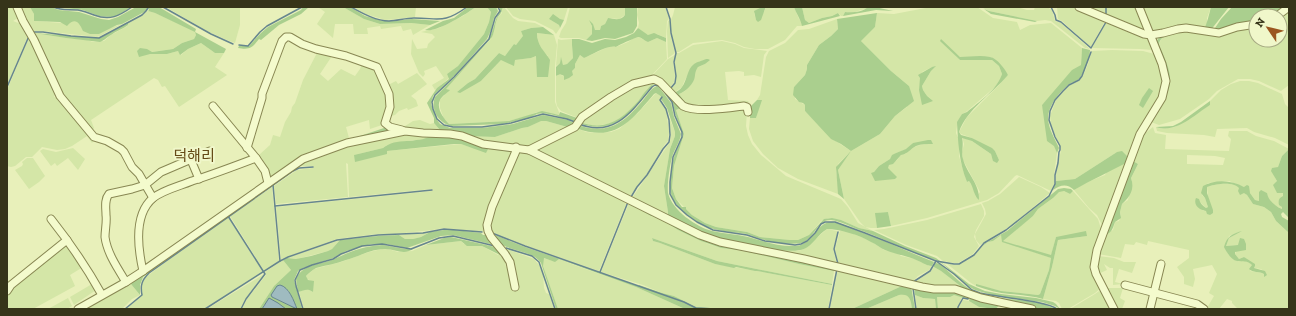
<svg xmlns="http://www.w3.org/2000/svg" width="1296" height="316" font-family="'Zilla Slab','Noto Sans KR',serif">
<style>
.farmland{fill:#d4e6a7;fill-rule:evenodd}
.green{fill:#aacf8e;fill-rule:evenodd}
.water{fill:#9fbbc0;stroke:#66868e}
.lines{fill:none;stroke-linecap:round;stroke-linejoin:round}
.stream{stroke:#66868e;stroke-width:1.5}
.minor-casing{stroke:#888753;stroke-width:9}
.minor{stroke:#f4fbcd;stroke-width:7}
.labels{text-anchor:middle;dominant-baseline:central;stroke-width:4;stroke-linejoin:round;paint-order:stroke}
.quarter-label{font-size:15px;fill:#654a16;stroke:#f0f7ca}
</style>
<rect width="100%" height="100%" fill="#e8f0ba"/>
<g class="farmland">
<polygon points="7,7 14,7 18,18 13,21 21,24 29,33 7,86"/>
<polygon points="20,7 31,8 34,14 34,21 63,23 74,20 110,28 122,24 100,36 97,37 43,31 32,31"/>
<polygon points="166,7 240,7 240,25 235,43 227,40 207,31"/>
<polygon points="318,7 343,7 364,19 380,24 411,23 430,25 413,35 411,29 403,31 401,26 381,29 380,26 367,28 368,34 354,34 353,24 335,24 333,38 317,24 325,12"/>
<polygon points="353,7 416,7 415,17 385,20 366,14"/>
<polygon points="476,7 487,7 491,12 489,22 484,34 458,66 447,74 449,78 435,90 432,85 444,78 436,66 424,71 425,74 423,77 419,73 411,54 412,39 417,49 427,48 428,44 435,37 432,34 421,32 439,28 463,16"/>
<polygon points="504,7 513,18 518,21 535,23 543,27 531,28 521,31 524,36 516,45 514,44 505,56 499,53 475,79 468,83 457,92 481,81 501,60 515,60 531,58 536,56 548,56 544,53 538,42 537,33 554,35 557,45 555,66 555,102 560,115 537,112 527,116 509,121 449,124 444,119 440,108 440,100 449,90 445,89 490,40 494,32 497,18 502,13 502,9"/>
<polygon points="506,7 568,7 564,20 549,19 559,25 560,28 556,34 553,30 535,21 520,19 513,16"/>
<polygon points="570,7 625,7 625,15 619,19 608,18 605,24 601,26 600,30 595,30 589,21 592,26 592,34 586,40 579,38 561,38 559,37 561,31 566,23"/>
<polygon points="638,7 665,7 669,19 667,21 666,38 657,34 648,35 645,34 638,28 639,23 637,15"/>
<polygon points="675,7 762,7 754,13 756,20 759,21 765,10 764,7 794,7 799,19 802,22 802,26 797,26 785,40 768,49 755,49 744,47 735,43 722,40 693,43 679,52 676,52 671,32 671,20 673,15"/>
<polygon points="802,7 868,7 866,9 861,10 852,13 845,12 843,16 841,16 838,13 832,16 822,18 809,23 805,20"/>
<path d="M931,7H977L993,18L1017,22L1020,30L1030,25L1051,23L1082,48L1081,65L1042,105L1057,153L1054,175V184L1051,191L1017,175L1015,176L999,193L987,200L927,218L891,226L888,212L876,213L877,228H871L865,227L860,222L844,199L838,170L849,153L838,164L836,171L838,184V194L798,179L778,168L763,154L753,141L749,129L750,118H756L761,100H757L760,95L766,57L769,51L785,43L798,30L809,29L837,19L838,29L831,36L819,45L807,65V69L805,75L794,87L795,99L805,105V111L834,140L851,151L880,134L895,116L907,107L909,86L891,71L861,41L875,27L877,13L894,14ZM940,40L960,57H991L1008,75L999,85L967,117L959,132L961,134L972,138L995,151L999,160L992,157L991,154L972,141L962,137L964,144L962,152L963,160L980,192L976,197L972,185L969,181L967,182L966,179L959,156V140L956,133L957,126L962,114L966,112L995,87L1001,78L1002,74L999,66L992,60H960ZM932,67H935L931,71L922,86L923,90L927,96L933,100L919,90L922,72ZM913,143H933L920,145L914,147L905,154L901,155L897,160L889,165L887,168L874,172L879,166L890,159L896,153L907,149Z"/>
<polygon points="981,7 1017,7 1027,10 1034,10 1035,7 1047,7 1052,10 1055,21 1061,23 1090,49 1085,48 1080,44 1051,21 1045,20 1037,21 989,11"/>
<polygon points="1057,7 1072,7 1105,21 1091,47 1086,43 1062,21 1058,19"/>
<polygon points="1083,7 1138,7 1147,29 1145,32"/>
<polygon points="1142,7 1211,7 1207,18 1207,24 1204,30 1153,32"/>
<polygon points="1289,10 1289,85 1281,91 1259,81 1250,79 1238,79 1217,91 1209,99 1180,119 1159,125 1151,122 1164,101 1169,88 1170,82 1166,61 1159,45 1161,39 1167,35 1181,31 1191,31 1256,26 1256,40 1280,40 1280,16"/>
<polygon points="148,11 155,13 195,31 196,35 194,39 182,43 173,49 151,52 150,54 167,54 178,51 181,55 188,49 201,43 215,53 224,53 215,67 227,75 179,107 165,86 162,87 158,80 154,78 91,120 94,128 92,131 62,96 53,79 34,33 66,38 87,40 93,42 104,41 111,35 126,27 128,25 128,22"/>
<polygon points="670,20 670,33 675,53 668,58 667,31 668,21"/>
<polygon points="1107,21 1148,38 1153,50 1140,49 1092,48"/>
<polygon points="30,35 55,94 54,97 60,99 95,139 92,143 87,136 72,146 65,149 57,150 42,147 32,157 26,157 15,166 11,167 7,166 7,90"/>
<polygon points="639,37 648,42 657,38 666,42 667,59 650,77 578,118 561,111 557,106 556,101 556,76 558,74 564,76 572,71 575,68 575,64 580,55 584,58 606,48 612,46 616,47 628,42 634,38"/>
<polygon points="558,39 561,40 572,39 572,45 573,58 567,64 563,65 561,58 560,63 556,66"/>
<polygon points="722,41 735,44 744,48 767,51 764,55 761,77 754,75 744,76 744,72 739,71 725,72 728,100 749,101 747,103 718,108 687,105 679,94 685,91 690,85 694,80 694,72 698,67 705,64 706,62 706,59 704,61 700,61 693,65 684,82 682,87 674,93 670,90 675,82 675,59 676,53 679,53 693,45"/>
<polygon points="1112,50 1143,51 1158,55 1164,89 1144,124 1104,229 1097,215 1089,208 1074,190 1085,183 1105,175 1117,152 1075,179 1056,181 1056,175 1061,150 1051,124 1050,116 1056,100 1068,86 1078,81 1083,76 1088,64 1092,51"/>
<polygon points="318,51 332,56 320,74 328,81 341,69 355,76 360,69 362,63 376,67 388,94 385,124 370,129 369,120 346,127 349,138 336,143 271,179 264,162 259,155 270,145 273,135 280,137 285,122 291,112 292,107 295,103 303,80"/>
<polygon points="675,55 673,62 675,76 674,82 669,89 649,79 668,59"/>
<polygon points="417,73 427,84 411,96 416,100 418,106 408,110 407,108 399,111 395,115 388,117 388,85 396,81 398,84"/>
<polygon points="1240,81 1249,81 1258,83 1282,94 1285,104 1289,108 1289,145 1275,138 1254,132 1247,128 1217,129 1215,137 1204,135 1167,133 1157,131 1156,127 1162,129 1175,127 1210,105 1210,101 1221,90 1231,84"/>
<polygon points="656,82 649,88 633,107 625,115 614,122 608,124 594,126 580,122 628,89"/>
<polygon points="656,93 662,97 660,101 666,110 669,132 668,141 665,144 647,174 629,197 533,150 576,128 586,132 593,133 611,132 619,129 638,113"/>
<polygon points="683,107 744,108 747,111 746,126 748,135 752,144 761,155 786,176 841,199 848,207 858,223 873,231 859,228 841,220 829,218 821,221 809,235 798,240 790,240 760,237 747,232 716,227 705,223 692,215 676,199 672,188 674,166 684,134 676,110"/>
<polygon points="669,117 675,132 675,136 670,149 664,186 668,212 668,217 632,198 670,142 671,135"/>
<polygon points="420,120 430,124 434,123 440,130 440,133 402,128 413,121"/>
<polygon points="540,121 546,121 571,128 529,148 491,144 465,136 495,137 522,128 528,127"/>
<path d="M1153,127L1155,133L1166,135L1165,149L1229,151L1231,139L1228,136L1229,131H1247L1256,136L1274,141L1289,149L1282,156L1278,167L1272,172L1277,181L1276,184L1277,193H1283L1282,209L1274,205L1267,198V193L1261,191L1260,192L1259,201L1255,200L1250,193L1244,187L1229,181L1208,183L1202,191V195L1205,198L1208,207L1206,208L1200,202L1203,211H1206L1210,215L1207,187L1218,184H1230L1236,185L1247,195L1253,204L1264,207L1271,212L1276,221L1289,233V309H1238L1232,303V301L1227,299L1219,309H1208L1207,308L1214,296L1209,293L1217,274L1212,265L1193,269L1195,279L1193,287L1184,284V277L1177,267L1189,258V250L1148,241L1147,245L1136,242L1134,245L1125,244L1121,258L1098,254L1104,235L1113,230L1115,222L1119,221L1121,215L1120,212L1122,204L1128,200L1132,181L1131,178L1138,164L1133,161L1143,135ZM1187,155L1215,156L1225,158L1223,165L1187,164ZM1239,232L1229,238L1226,246L1238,245L1235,254L1239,259L1244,257L1255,266L1254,268L1261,269L1267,275L1262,273L1250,271L1252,265L1250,263L1245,261H1237L1230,256L1225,249L1229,236Z"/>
<polygon points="406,134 431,136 425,140 412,140 387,145 383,148 354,155 387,153 386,151 461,144 470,147 513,152 486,230 481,232 444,228 432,230 395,234 377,234 337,239 281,259 276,207 432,191 433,190 432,189 349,197 348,164 346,163 348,197 276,204 274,186 297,170 313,168 313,166 297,166 308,159 347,145"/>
<polygon points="73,148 85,159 78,170 68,158 57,166 55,163 51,166 40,151 43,149 56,152"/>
<polygon points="520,152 528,154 572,176 574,175 609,193 624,202 626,204 599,271 504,238 490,231 490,220 518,153"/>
<polygon points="27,158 33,158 45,176 39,182 29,189 15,170 22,166 23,164 22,162"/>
<polygon points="1019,177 1041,187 1050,193 1012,225 980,245 976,240 975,234 986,214 985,209 982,203 988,201 1000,194"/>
<polygon points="272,187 279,261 264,271 230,216"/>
<polygon points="1059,191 1064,191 1070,194 1073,191 1098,219 1102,232 1095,253 1101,288 1095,293 1068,309 1062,309 1059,303 1056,301 1043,299 1052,267 1058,240 1087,236 1056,237 1051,256 1002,241 1051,258 1049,270 1040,294 1038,295 1001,291 976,285 976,286 971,283 946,263 955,265 960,264 975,255 981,247 988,242 993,241 1001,235 1003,240 1033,216 1038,209 1053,198"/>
<polygon points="629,203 660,218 678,230 708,244 721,248 739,250 799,264 834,271 832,284 717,261 652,238 653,241 660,243 715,264 757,271 832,285 828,309 722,309 696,307 674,296 662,293 643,285 601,272"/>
<polygon points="981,204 984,211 984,216 976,230 974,237 979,246 973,254 958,263 954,263 943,261 937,256 906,245 874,230 884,229 927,220"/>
<polygon points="228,217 263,272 204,309 126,309 142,295 142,283 143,280 146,277 179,252"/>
<polygon points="827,229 837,231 837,234 833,249 837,265 761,248 798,251 804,249"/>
<polygon points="840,231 846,231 869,240 884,250 897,253 901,256 915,259 929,266 932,266 929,270 918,276 912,282 839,265 835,249"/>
<polygon points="430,232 421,237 413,239 405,239 399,235"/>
<polygon points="340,240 332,249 328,251 297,259 287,258"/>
<polygon points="461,241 464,244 482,246 498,255 501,253 504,256 506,267 512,262 504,248 534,259 539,265 543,274 544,288 546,293 549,294 554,309 304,309 299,292 303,289 307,289 313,292 311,281 307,279 306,276 314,269 341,262 369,252 382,249 388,249 398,252 412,251 426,245"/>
<polygon points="67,243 83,267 70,275 75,286 33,309 7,309 7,294 13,287"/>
<polygon points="1098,256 1114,258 1124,262 1136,262 1132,273 1119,269 1115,282 1123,284 1113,285 1113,268 1110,268 1104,264 1107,270 1098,274 1096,265"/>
<polygon points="543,258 553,261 559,259 574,265 636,287 685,309 558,309 543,266"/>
<polygon points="283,260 291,270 274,286 259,309 242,309 247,299 266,275 265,272"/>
<polygon points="934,267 941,271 963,288 938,288 915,282 930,272"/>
<polygon points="838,269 904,285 852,309 830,309"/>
<polygon points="264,274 264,275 246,298 240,309 207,309"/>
<polygon points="92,284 96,290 74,305 70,297"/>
<polygon points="131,284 140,295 132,299 122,309 85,309"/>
<polygon points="1106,288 1123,288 1120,298 1125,301 1122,309 1117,309"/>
<polygon points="1102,289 1112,309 1070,309 1095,294"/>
<polygon points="905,294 908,295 911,299 912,309 866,309 899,295"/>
<polygon points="915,295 923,298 935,299 936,309 917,309"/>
<polygon points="951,295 954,295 962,297 957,309 938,309 937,297 949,297"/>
<polygon points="68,298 72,306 67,309 48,309"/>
<polygon points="963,300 969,301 979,307 988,308 991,309 959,309 959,306"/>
</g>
<g class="green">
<path d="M30,7H52L58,10L79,12L101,19L109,20L118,17L136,7H159L196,29L195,32L226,49L224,53H215L201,43L188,49L180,55L178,51L167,54H150L139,57L137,51L140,48L147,49L152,52L173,49L182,43L194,39L196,35L195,32L155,13L148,11L149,10L148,7L146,11L122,24L117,25L99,34H90L83,31C79,22 75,17 67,26L60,22L34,21V14Z"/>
<polygon points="55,7 131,7 117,16 112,17 99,16 83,10"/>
<path d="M303,7H309L301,14L279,25L261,40L259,39C252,48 250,50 238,48L239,46H249L261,33L268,27L301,10Z"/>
<polygon points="343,7 350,7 365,16 383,21 393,21 412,19 440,21 430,25 411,23 380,24 364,19"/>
<path d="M468,7H476C466,14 436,33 425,30L443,21L454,18Z"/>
<polygon points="487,7 496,7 498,11 494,18 491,30 487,39 458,72 433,96 431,104 437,120 440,124 450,128 482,128 513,124 543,115 568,120 576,124 571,128 546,121 541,121 528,127 522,128 495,137 465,136 440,133 440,130 434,123 434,118 427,103 437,88 449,79 447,74 458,66 484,34 489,22 491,12"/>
<path d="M500,7H504L502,9C502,14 499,14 497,19C495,24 495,31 492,37L446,89L450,90C447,93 442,96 440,100C436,108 443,118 449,124L509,121L542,111L559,115L560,112L577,118L576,122L554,115L543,113L537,114L529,118L502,124L451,126C439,123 430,110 435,97L459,73L489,39C494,30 494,20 500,12Z"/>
<path d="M625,7H637V26L633,33L615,39L605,38L592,41L586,40L592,34V26L589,20L593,24L595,30H600L601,26L605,24L608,18C614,19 621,21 625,15Z"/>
<polygon points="762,7 765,8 765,9 761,20 758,22 756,20 754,11"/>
<path d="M794,7H802L805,20L809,23L822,18L832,16L838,13L840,16L802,26C801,20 796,13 794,7Z"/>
<path d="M868,7H875L893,11L876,10L843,16L845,12C851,13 863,12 868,7Z"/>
<path d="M1211,7H1229L1210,31L1204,30C1207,23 1209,15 1211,7Z"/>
<polygon points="1232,7 1288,7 1275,16 1256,16 1256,23 1213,31 1221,19"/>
<polygon points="984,9 989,11 1037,21 1035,22 991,14"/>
<polygon points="877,13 875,27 861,41 891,71 909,86 914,101 895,116 880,134 851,151 838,170 844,199 838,194 836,167 851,151 841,144 831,139 805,111 805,105 803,103 799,102 793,95 794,87 805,75 807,69 807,65 819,45 831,36 838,29 837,19"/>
<polygon points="553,14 560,19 564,20 560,28 559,25 549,19"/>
<path d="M128,22V25C123,29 116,31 111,35C107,37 105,40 100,42L66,38L34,33L100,38Z"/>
<path d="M543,27L554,35L537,33C537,46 544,50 550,60L548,77H537L536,56L531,58L515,60L514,66L501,60L481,81L460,93L457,92L468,83L475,79L499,53L505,56L514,44L516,45L523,36L521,31L531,28Z"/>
<path d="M638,28L648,35L654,33L666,38V42L657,38L648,42C645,41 642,38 639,37C636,37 619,45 616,47C608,44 592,55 584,58L580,55L575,64V68L572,71L573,75L569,78L564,80V76C561,74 559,74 556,76V67L560,63L561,57L563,65L567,64L573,58L572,45V39H579L592,43L605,39L615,40L626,37L634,33Z"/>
<path d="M1181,31C1173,33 1160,34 1159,45C1164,56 1171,70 1170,82C1170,89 1166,95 1164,101L1167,89L1156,42L1160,36Z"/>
<path d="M941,39L960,57C969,57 980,55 990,57C997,58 1005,69 1008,75C992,94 967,109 959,132L961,135L972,138L992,148L995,151L999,160L997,163L993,161L991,154L972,141L962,138C964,145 961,152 963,159C967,174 980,184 979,200C973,195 974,187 969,181L967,182C959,162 958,142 957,122L962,114L967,112C979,102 997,90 1002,74L999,66L992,60H960L940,41Z"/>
<path d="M1082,48L1090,50C1090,57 1084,74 1079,79C1077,81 1073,82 1071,83C1060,91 1048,105 1048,119C1049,130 1055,139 1059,148L1057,153L1054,146L1047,141L1042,105L1072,70L1081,65Z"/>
<path d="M706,59H708L710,60L705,64L698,67C694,73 696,74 694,80C691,86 685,92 679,94L687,105L674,93C677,91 680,90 682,87C687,81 687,69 694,64C698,61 702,61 706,59Z"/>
<polygon points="936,66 931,71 922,86 923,90 927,96 933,101 922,105 919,90 920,78 918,75 932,67"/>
<path d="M656,82L667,90L683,107L676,110L684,134L674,166L672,188L676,199L682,207H686V209L692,215L705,223L716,227L747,232L760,237L790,240H798L809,235L824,219L832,218L841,220L859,228L873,231L905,246L936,258L969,284L978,288L985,291L1001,294L1036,298L1053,302L1056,304L1060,309L1055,306L1042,302L996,296L975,290L968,286L943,264L936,260C909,252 883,238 857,229C849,226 840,221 831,220C817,219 814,240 801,243C790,245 775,243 765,240C759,239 753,236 747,234C736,232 725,232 714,229C700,225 677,211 672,197C668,186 671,172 673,161C675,152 680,144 683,135L676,116L673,104L669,96L661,86L656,84H654C646,92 641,101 633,109C617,126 601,131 579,123L580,122C605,132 623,119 639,100C644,93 649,86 656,82Z"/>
<path d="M657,86L659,87L671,103L674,117L681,134C680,141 676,147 673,154C670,163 667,183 668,193C672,210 696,227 712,231C724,234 736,234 748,237C763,241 780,247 796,246C814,244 817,221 832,222C841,223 850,228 858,231C884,240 908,252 934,262L932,266C926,266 920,261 914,259C904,255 894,254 885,250C880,248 876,244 871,242C860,235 839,229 827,229C818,234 813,245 804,249C791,255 733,244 718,240C702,235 683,224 668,217V212L664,186L670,149L675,136V132L667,108L661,99L662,97L656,93L654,94C631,121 615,143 576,128L578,125C609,136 625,122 644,99C648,94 651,88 657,86Z"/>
<polygon points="1149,88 1153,91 1143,108 1139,105 1142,98"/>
<polygon points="757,100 762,100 756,118 750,118 750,107"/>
<path d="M1210,101V105C1194,115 1176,134 1156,127L1173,126L1181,122Z"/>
<polygon points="387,127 401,131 352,141 360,136"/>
<path d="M431,136L455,137L514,149L513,152L488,149L486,153L461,144H454L387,151V154L355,162L354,155L383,148C396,137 417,144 431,136Z"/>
<path d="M928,140H931L933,144C927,144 921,144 916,146C910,149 908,154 901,155L893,164L889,165L888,168L897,177L895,179L875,181L871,173L874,172L879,166L890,159L892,155L896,153L906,149L913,143Z"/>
<path d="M1289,149V218L1283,212L1281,214L1282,217L1289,221V233L1276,221L1271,212L1264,207L1253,204L1247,195L1244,193L1240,195L1238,191L1239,188C1233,181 1215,184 1207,187V193L1213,210V213L1210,215L1207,214L1206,211C1199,210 1193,205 1196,198L1199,199C1200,203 1202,205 1206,208L1208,207L1205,198L1201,193L1203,186C1215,179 1232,180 1244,187L1247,185L1249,186L1250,193L1255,200L1259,201V192L1261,190L1267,193C1268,200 1275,206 1282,209V207L1279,205C1278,200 1279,198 1283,196V193H1277L1273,185L1277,181L1271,171L1272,168L1278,167L1282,156Z"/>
<path d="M1122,151L1128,157L1126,163C1109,172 1091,180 1074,190C1067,183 1060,185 1053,190L1056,181L1075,179L1117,152Z"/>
<path d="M1133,161L1138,164L1131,178C1135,189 1130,197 1122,204L1120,212L1121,218L1115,222C1112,230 1112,233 1104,235Z"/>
<path d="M1064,188L1071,189L1073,191L1070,194L1064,191L1059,192L1053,198L1038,209L1033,216L1003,241L1051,255L1056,237L1086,231L1087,236L1058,240L1052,267L1043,299C1032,296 1021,295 1010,294C999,293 987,290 976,286V284L1001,291L1038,295L1040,294L1049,270L1051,258L1002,242L1001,235L993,241L988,242L981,247L984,244L1007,231L1058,189Z"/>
<polygon points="629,203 697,236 835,268 834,271 799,264 739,250 721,248 701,241 678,230 660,218 654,215 651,216"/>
<polygon points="888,212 891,226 877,228 875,213"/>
<polygon points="227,215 143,277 140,285 140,295 131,284 136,279"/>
<path d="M444,230H455L481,233L483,235H487L495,245L453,235L441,236L407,248L387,244H371L346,251L333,258L303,268L298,271L294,280L302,309H286L278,303L264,305L262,309H259L274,286L291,270L283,260L287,258L296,259L311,256L328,251L332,249L340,240L378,236L399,235L405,239H413L421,237L430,232ZM288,290L297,309L272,297Z"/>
<path d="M1242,231L1229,238L1226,246L1238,245L1240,238L1244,239L1246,244V250L1235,252V254L1239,259L1244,257L1255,264V266L1254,268L1265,271L1267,275L1264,277V274C1259,271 1253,273 1249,269L1252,265C1247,260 1243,262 1237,261C1231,260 1226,251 1224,247C1227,236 1232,234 1242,231Z"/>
<path d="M490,233L525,247L639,286V285L662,293L674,296L696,307L722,309H685L636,287L559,259L555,262L544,258L543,266L558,309H556L541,263C534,251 510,251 499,243C495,241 493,236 490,233Z"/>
<polygon points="451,237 495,247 501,253 500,255 482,246 467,246 461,241 426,245 444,238"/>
<polygon points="652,238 717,261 832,284 832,285 757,271 755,271 736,267 734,268 715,264 660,243 653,241"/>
<path d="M383,245L405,249H413C403,256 394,248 384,249C371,249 358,257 346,260C336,264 326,265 316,268C312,270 309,273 306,276L308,280L314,281L313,292C307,288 305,290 298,292L296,279C303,263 321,265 334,259C352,251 363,246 383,245Z"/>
<path d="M936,263L940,264C953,275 966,290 982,295C1004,301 1036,298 1055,309H1039L1021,304L985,298L963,288L941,271L934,267V264Z"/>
<path d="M904,285L911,286L915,309H912C911,300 910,293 899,295L866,309H852Z"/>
<polygon points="914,286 946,291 1027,309 1014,309 999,306 995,309 979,307 969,301 970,297 968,297 967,299 954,295 950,297 937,297 938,309 936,309 935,299 923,298 915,295"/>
</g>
<g class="water">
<path d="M280,285C289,287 294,301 297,309L272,297L271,295L277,286Z"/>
<polygon points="269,298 278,303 286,309 262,309"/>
</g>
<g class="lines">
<g class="stream">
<path d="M54,7C61,11 70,9 78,10C84,11 89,13 94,15C110,21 119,16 132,7"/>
<polyline points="163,7 211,34 233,44"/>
<path d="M351,7C362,13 376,21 389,21C397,21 405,18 414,18C440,18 443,24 467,7"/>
<polyline points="498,7 500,11 495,18 489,39 454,77 435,95 432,102 433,109 437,119 444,125 453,127 482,127 511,123 543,114 567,119 575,122"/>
<polyline points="666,7 670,19 671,33 676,53 674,62 676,76 675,83 670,89"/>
<polyline points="1051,7 1055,15 1056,20 1061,22 1091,48 1106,22"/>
<polyline points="1106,7 1106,15"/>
<polyline points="33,32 43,32 71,36 99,38 142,15 146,11 148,8"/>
<polyline points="239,45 248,46 260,32 267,26 302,7"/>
<polyline points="7,87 29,36"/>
<path d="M663,90L672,102L675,116L682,132V137L673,157L670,182V194L676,205L687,215L697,222L713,230L747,235L765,241L795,245L801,244L807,241L815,233L821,224L825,222H835L865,233L936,261L954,274L972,290L980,293C996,297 1048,301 1057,309"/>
<path d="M579,124C614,138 632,111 652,87L655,85L659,86"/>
<polyline points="273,185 280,261"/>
<polyline points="631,197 637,187 647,175 663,149 669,142 670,135 669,120 666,109 660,100 662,97"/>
<polyline points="275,206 432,190"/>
<polyline points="228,216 265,274 246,299 241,309"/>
<polyline points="492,233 525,246 684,302 696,308 715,309"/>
<polyline points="506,248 532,256 539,262 555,309"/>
<polyline points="838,264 834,249 838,232"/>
<polyline points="600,272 628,202"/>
<polyline points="913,282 930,271 936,261 954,264 959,264 974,255 984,243 1006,230 1049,196 1055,184 1055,175 1058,163 1059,152 1060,150 1060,146 1055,137 1049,120 1050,111 1055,100 1063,91 1069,85 1079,80 1082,76 1091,52"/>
<polyline points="913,288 916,309"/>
<path d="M125,309L142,295C140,285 142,280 149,273L293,171L299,168L313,167"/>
<polyline points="205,309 280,261 288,257 337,240 378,235 423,233 444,229 482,232"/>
<polyline points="303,309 296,286 295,280 300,270 312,265 333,259 341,254 362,246 382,244 411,249 439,238 453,236 495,246"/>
<polyline points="829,309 837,269"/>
<polyline points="958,309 958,307 963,298 968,299 969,297"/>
</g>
<defs>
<g id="minor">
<polyline points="17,7 23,21 34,40 60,96 94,137 107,141 121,149 124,152 132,167 139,174 153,198"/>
<polyline points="1079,7 1144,34 1151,35 1163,33 1178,29 1186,28 1219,33 1237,27 1256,24"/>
<polyline points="1277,16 1289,7"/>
<polyline points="213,106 256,158 265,171 268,183"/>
<polyline points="247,148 262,98 262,94 282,41 286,37 290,37 302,44 316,49 346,56 377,67 389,94 390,107 385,123 390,127 402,130"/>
<path d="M529,150L575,127L582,117L611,97L633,84L654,79L660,82L683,106C697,113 728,108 744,106L747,107L748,112"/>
<polyline points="191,160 199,179"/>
<path d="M51,219C70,243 87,268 102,295"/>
<path d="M143,271C138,249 133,215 153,198C163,190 180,186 192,181C214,174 235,166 256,158"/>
<path d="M126,282C118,269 107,253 105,237C105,230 107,222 106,215C106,208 104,200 109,194L132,189L145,185L161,172L210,151"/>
<polyline points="1125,285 1197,304 1204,309"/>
<polyline points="515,287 510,262 505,254 491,237 488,231 487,225 492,207 516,151 516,147"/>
<polyline points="7,291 11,285 67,240"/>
<polyline points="78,309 126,282 143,271 303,159 347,143 405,131 423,133 450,134 462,136 483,144 529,150 700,235 720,242 804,259 922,287 934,289 955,289 981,298 1032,309"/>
<polyline points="1114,309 1096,274 1094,267 1097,250 1140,134 1162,98 1166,81 1162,64 1139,7"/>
<polyline points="1150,309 1161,264"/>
</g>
</defs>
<use href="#minor" class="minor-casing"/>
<use href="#minor" class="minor"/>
</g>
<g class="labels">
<g class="quarter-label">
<text x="194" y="156">덕해리</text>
</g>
</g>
<rect width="1296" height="316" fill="none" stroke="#363419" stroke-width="16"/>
<g transform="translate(1268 28) rotate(305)"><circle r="19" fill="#f0f7ca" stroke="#a6a983"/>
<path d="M0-3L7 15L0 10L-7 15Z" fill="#9b561f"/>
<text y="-6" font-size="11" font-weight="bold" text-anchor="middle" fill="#363419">N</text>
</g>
</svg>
